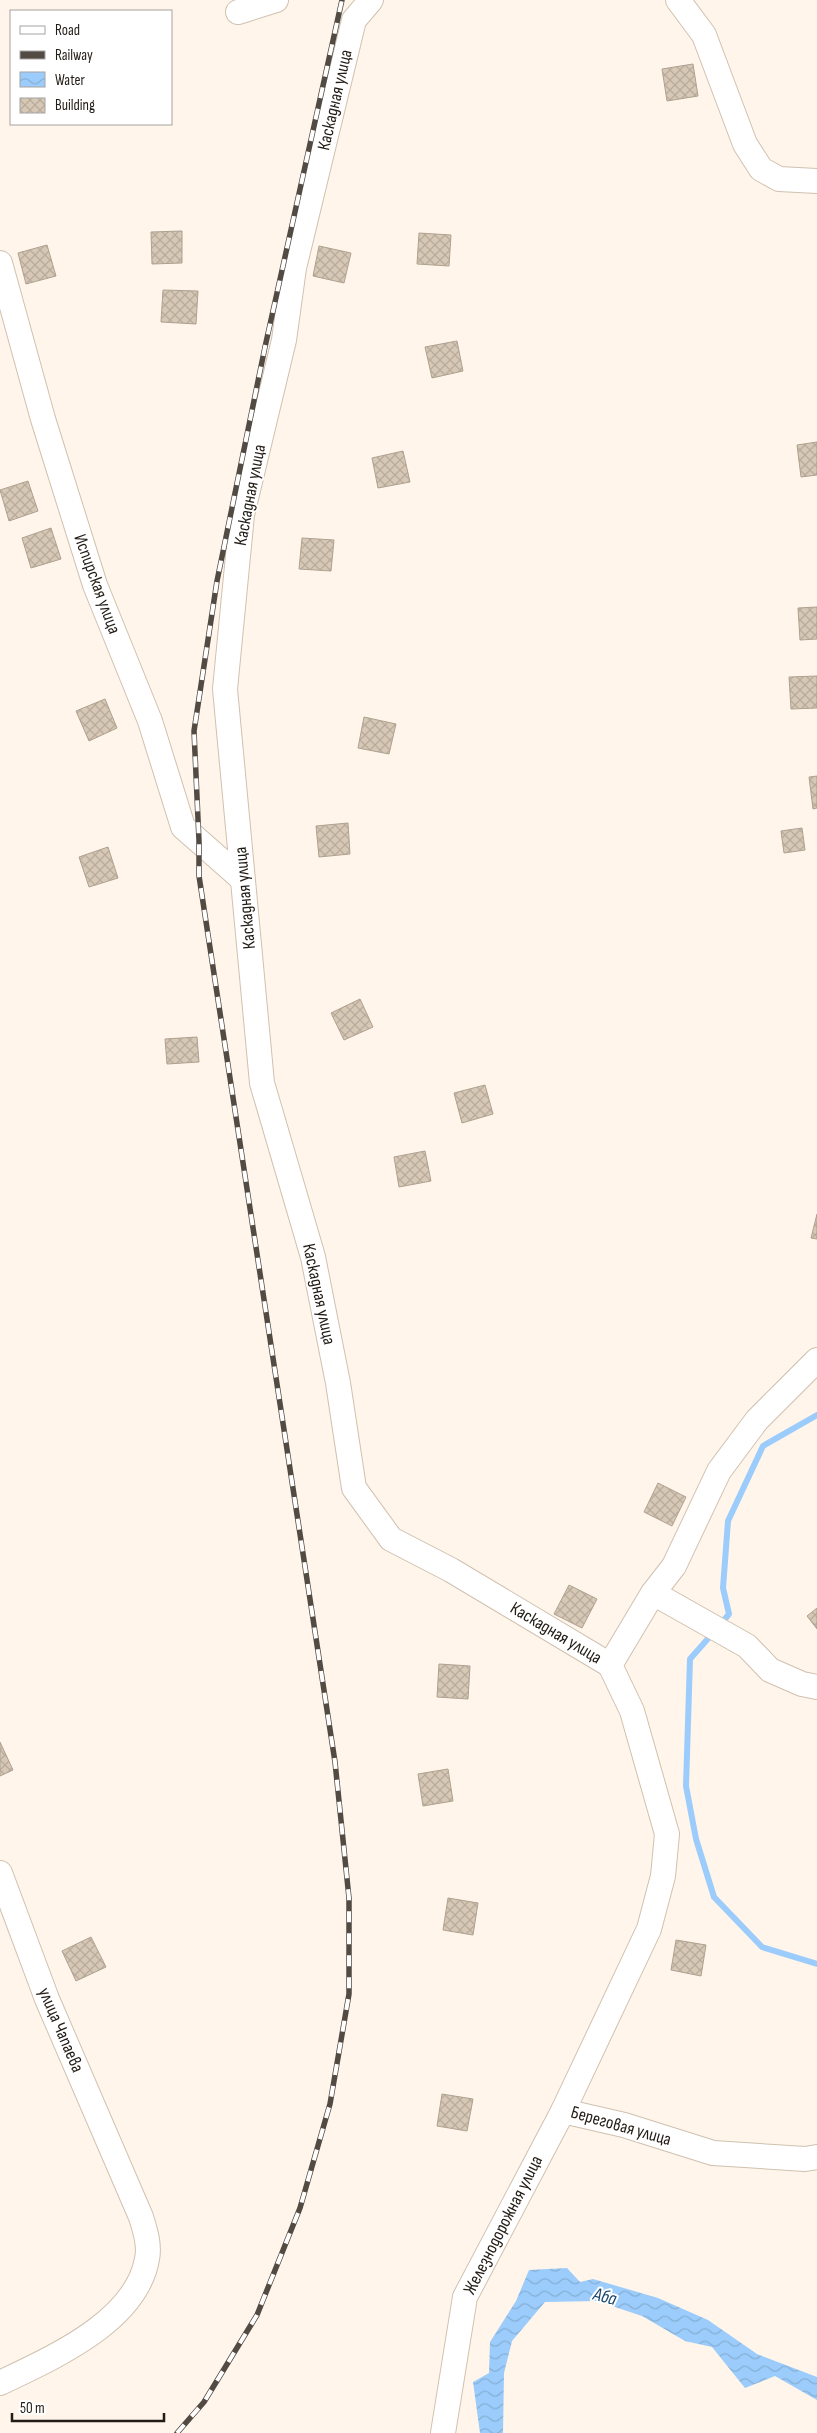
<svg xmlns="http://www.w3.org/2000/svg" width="817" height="2433" font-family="'Sofia Sans Condensed',sans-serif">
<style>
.water{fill:url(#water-waves)}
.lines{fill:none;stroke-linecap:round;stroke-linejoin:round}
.stream{stroke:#9bccfb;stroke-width:6}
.building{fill:url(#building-cross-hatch);stroke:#afa190}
.minor-casing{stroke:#d0c1b0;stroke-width:26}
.minor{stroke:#fff;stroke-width:24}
.rail-casing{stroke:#524b44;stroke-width:5.5}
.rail{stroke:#fff;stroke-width:4;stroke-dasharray:11;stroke-linecap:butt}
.labels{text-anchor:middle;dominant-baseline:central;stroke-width:4;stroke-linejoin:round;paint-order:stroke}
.street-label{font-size:18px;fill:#221c16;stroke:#fff}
.water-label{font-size:19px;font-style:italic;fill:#1c476e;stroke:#fff}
</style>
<defs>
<pattern id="water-waves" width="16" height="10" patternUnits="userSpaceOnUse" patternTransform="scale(1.25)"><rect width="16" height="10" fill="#9bccfb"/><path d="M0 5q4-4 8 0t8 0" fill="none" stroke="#85afd6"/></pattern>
<pattern id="building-cross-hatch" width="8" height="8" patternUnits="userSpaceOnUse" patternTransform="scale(1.25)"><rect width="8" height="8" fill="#d7c8b6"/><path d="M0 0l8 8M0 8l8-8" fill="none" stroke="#b8ab9c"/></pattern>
</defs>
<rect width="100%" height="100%" fill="#fff5ea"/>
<polygon class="water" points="567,2268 580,2282 593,2279 658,2298 708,2320 757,2354 817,2377 817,2400 775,2376 745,2388 712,2347 685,2341 642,2316 597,2301 545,2302 512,2341 504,2373 503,2433 480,2433 473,2382 489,2373 490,2342 516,2301 529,2270"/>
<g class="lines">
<g class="stream">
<polyline points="720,1625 729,1614 723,1588 728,1521 763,1446 817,1415"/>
<polyline points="713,1633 690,1659 686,1786 696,1839 714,1897 762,1947 817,1964"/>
</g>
</g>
<g class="building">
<polygon points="693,64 698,96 667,101 662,69"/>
<polygon points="182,231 182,263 152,264 151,232"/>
<polygon points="419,233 451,235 449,266 417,264"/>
<polygon points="47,245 56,276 26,284 18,253"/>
<polygon points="319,246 351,253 344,283 313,276"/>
<polygon points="163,290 198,291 196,324 161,322"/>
<polygon points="457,341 463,371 432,378 425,347"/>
<polygon points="817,442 817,475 801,477 797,445"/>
<polygon points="403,451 410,482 378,488 372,458"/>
<polygon points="28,481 38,511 9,521 0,490"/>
<polygon points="51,528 61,559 31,568 22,538"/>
<polygon points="302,538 334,540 331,571 299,569"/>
<polygon points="817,607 817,639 800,640 798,608"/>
<polygon points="817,676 817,708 791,709 789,677"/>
<polygon points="105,699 117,728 89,741 76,711"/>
<polygon points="364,717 396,724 389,754 358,748"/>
<polygon points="817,776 817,808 813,809 809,777"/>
<polygon points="348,823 350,854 319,857 316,826"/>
<polygon points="802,828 805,850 784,853 781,831"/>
<polygon points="108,847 118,878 89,887 79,857"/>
<polygon points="360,999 373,1027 344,1040 331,1013"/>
<polygon points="197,1037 199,1062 167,1064 165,1039"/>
<polygon points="485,1085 493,1114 462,1123 454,1093"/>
<polygon points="425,1151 431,1181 399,1187 394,1157"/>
<polygon points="817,1214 817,1239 811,1238"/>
<polygon points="658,1483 686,1497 672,1526 644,1512"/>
<polygon points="569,1585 597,1599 582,1628 554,1614"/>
<polygon points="817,1608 817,1629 807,1616"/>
<polygon points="439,1664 470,1666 468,1699 437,1697"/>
<polygon points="0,1742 13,1770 0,1776"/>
<polygon points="448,1769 453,1801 423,1806 418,1774"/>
<polygon points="448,1898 478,1903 473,1935 443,1930"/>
<polygon points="91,1937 106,1967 76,1981 62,1951"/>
<polygon points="676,1940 706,1945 701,1976 671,1970"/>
<polygon points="442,2094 473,2099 467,2131 437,2126"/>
</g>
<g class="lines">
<defs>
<g id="minor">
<polyline points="371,0 354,20 294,268 284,340 242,515 225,689 262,1083 313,1257 338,1383 354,1488 391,1539 451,1570 610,1665"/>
<polyline points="678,0 704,35 745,144 761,169 779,179 817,181"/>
<polyline points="238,12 276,0"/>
<polyline points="0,263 43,419 95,585 150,721 183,827 241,878"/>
<polyline points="653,1593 674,1566 719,1471 757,1420 817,1360"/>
<polyline points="817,1687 802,1684 770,1670 747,1646 653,1593 610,1665 632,1711 667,1834 663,1876 649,1929 563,2111 624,2125 713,2153 805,2159 817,2157"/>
<path d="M0,1873L47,1999L141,2217C145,2230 150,2245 147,2259C136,2322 52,2358 0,2383"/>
<polyline points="443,2433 465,2297 563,2111"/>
</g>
</defs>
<use href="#minor" class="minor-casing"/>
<use href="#minor" class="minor"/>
<defs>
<polyline id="rail" points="177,2433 204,2402 257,2315 300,2208 330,2104 349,1994 349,1898 335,1762 199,876 199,841 194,731 217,581 265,347 342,0"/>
</defs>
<use href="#rail" class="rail-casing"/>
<use href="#rail" class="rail"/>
</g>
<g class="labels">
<g class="street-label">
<text transform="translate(335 100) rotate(-77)">Каскадная улица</text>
<text transform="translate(250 495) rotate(-79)">Каскадная улица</text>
<text transform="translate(97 584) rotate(70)">Испирская улица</text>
<text transform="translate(245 898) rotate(-95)">Каскадная улица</text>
<text transform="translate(319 1294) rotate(78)">Каскадная улица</text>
<text transform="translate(556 1633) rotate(31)">Каскадная улица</text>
<text transform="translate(61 2030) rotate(67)">улица Чапаева</text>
<text transform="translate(621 2126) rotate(16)">Береговая улица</text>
<text transform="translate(503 2225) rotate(-63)">Железнодорожная улица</text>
</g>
<g class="water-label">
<text transform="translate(605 2297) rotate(15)">Аба</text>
</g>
</g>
<rect x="10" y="10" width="162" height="115" fill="#ffffff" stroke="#a7a4a2"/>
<rect x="20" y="26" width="25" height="8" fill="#ffffff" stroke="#a7a4a2"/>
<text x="55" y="35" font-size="15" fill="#221c16">Road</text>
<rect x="20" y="51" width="25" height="8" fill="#524b44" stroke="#a7a4a2"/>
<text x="55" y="60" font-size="15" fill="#221c16">Railway</text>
<rect x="20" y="72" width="25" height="15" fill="url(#water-waves)" stroke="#a7a4a2"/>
<text x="55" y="85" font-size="15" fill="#221c16">Water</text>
<rect x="20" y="98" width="25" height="15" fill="url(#building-cross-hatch)" stroke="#a7a4a2"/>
<text x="55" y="110" font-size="15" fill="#221c16">Building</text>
<path d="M12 2413v8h152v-8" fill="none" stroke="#221c16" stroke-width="2.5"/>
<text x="20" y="2413" font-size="15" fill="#221c16" stroke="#ffffff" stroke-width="4" paint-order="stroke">50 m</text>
</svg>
